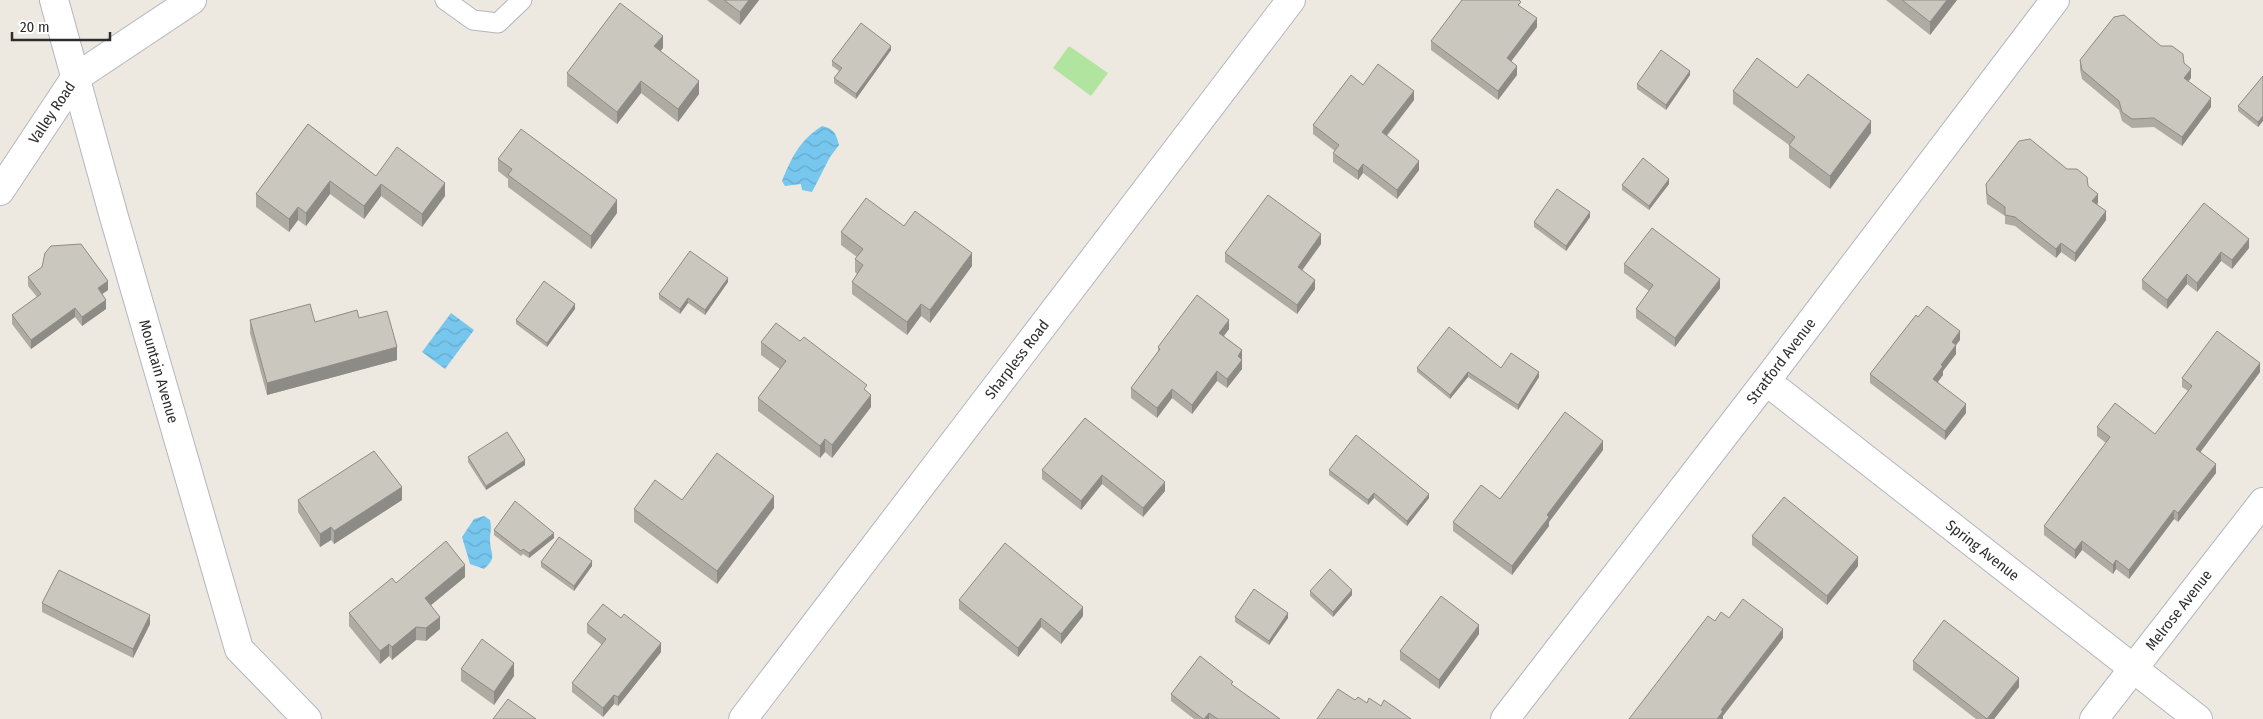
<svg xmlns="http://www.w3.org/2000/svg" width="2263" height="719" font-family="'Fira Sans Condensed',sans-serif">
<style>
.grass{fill:#b1e49e}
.water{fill:url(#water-waves)}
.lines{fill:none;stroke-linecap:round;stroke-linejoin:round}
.service-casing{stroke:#b3b5c0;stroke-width:21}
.minor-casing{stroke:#b3b5c0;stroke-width:30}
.service{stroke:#fff;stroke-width:19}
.minor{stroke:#fff;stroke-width:28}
.wall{fill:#aeaba3}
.shaded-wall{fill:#8d8b85}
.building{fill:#cac7be;stroke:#8d8b85}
.labels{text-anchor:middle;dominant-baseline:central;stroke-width:5;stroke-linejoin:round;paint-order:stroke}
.street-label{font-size:15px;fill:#2d2d2d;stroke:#fff}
</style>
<defs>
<pattern id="water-waves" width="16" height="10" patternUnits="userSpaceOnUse" patternTransform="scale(1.25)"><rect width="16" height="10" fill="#76c6ee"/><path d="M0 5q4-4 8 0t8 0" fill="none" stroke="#6ac"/></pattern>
</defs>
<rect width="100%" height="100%" fill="#eee9e0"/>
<polygon class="grass" points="1069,46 1108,73 1091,96 1053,68"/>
<g class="water">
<path d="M822,126C834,129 836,133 839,145L830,157L812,192L802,190L801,184L785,186L782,181C792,157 799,141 822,126Z"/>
<polygon points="451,313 474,330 445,369 422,352"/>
<path d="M484,516L490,520C492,529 490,532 490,540C490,554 498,557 484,569L470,564L462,537L474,519Z"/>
</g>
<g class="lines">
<defs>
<polyline id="service" points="445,0 473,20 498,23 522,0"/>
<g id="minor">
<path id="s1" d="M54,0L114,217L239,649L307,719"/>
<path id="s2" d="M0,191L75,78L192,0"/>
<path id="s3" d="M1766,381L2198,719"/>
<path id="s4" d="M743,719L1291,0"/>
<path id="s5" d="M1505,719L1766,381L2055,0"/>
<path id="s6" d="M2094,719L2263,502"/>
</g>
</defs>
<use href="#service" class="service-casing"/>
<use href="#minor" class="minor-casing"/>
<use href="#service" class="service"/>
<use href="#minor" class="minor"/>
</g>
<g class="wall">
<polygon points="707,0 759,0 740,25"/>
<polygon points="1886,0 1957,0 1930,35"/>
<polygon points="1521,7 1537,27 1511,61 1517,75 1498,100 1431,50 1431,41"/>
<polygon points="2161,46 2184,63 2191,78 2188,81 2211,107 2182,146 2154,127 2132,128 2122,121 2119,110 2082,79 2080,69 2080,60"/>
<polygon points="663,48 660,51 699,94 678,122 641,93 617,124 567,86 567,73"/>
<polygon points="891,50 856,99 834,83 834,78 839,71 832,66 832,61"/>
<polygon points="1690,75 1666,110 1637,89 1637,84"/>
<polygon points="2263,76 2263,121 2258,127 2238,111 2238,106"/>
<polygon points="1363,85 1414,100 1387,136 1419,170 1397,199 1363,173 1358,180 1333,162 1333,153 1335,151 1313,134 1313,125"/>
<polygon points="1797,88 1871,133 1830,189 1789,158 1789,145 1733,104 1733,91"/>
<polygon points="308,124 376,176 445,196 422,227 381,196 364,219 330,194 306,226 298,220 289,232 256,207 256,194"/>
<polygon points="498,159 617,213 591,249 508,187 508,179 498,171"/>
<polygon points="2067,169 2088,186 2098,203 2097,204 2106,220 2075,262 2061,252 2056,258 2015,226 2005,224 2005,216 1987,204 1986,193 1986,184"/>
<polygon points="1669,184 1649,210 1622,190 1622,185"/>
<polygon points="2204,203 2249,248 2232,269 2221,261 2197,292 2187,284 2167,309 2142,289 2142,280"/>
<polygon points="1590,217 1566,251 1534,227 1534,222"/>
<polygon points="904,226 972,266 930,323 921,316 907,335 852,294 852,282 857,274 855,272 855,259 857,257 841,245 841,232"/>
<polygon points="1321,244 1302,270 1315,289 1297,314 1225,262 1225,253"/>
<polygon points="1624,264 1720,288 1675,347 1636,318 1636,309 1649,291 1624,273"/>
<polygon points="28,277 108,290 102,294 106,309 82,326 75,317 31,349 12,324 12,315 37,297 28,286"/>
<polygon points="728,282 705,315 688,303 680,314 659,299 659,294"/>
<polygon points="575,309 547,347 516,324 516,320"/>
<polygon points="359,318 397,360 267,395 250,333 250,320 315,322"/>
<polygon points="1229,329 1224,336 1242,350 1242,369 1227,388 1217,381 1192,414 1172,398 1157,418 1131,398 1131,388 1158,352 1158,347"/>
<polygon points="1960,340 1956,345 1956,354 1943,371 1943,375 1938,382 1966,413 1945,440 1870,383 1870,374"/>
<polygon points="761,342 867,391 871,407 832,458 825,452 820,458 758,411 758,398 780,369 761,355"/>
<polygon points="1417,368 1501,368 1539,377 1518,410 1468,377 1450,399 1417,372"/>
<polygon points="2260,372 2200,452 2216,473 2178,522 2174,519 2129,579 2116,569 2113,574 2082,550 2075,559 2044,535 2044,526 2106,443 2097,436 2097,427 2155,434 2188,391 2182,387 2182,378"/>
<polygon points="1085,418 1165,491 1143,517 1102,484 1081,510 1042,479 1042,470"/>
<polygon points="1603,450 1549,522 1549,526 1512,575 1453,531 1453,522 1500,499"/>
<polygon points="468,457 525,465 486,490 468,462"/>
<polygon points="1329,470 1429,498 1407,526 1374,498 1368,505 1329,475"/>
<polygon points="298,500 402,500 334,544 331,540 320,547 298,512"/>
<polygon points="682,500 774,508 717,584 634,522 634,509"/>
<polygon points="494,530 554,538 529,558 523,554 521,556 494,535"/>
<polygon points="1752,536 1858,566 1827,605 1752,545"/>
<polygon points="541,562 592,566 574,591 541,567"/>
<polygon points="465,577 431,605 440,629 426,641 416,640 392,660 389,656 380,664 349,626 349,613 396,583"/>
<polygon points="1310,591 1352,595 1333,617 1310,596"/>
<polygon points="959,600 1083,616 1061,644 1041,627 1018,657 959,609"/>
<polygon points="42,603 150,624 133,658 42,612"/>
<polygon points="1235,617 1288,618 1269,645 1235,622"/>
<polygon points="587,624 661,652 618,706 614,704 603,717 572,692 572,683 602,645 587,633"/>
<polygon points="1479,634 1439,689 1400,660 1400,651"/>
<polygon points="1913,661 2019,687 1994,719 1976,719 1913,670"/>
<polygon points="461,669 514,676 494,705 461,681"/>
<polygon points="1233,686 1280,719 1194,719 1171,701 1171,694"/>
</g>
<g class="shaded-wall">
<polygon points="749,0 759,0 740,25 740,12"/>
<polygon points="1947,0 1957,0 1930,35 1930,22"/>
<polygon points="1537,18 1537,27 1507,67 1507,58"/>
<polygon points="663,36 663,48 654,59 654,46"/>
<polygon points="891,46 891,50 856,99 856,94"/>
<polygon points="1517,66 1517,75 1498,100 1498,91"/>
<polygon points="2191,69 2191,78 2184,87 2184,78"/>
<polygon points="1690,71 1690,75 1666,110 1666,105"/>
<polygon points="641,81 641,93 617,124 617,112"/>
<polygon points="699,81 699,94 678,122 678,109"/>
<polygon points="1414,91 1414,100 1382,141 1382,132"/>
<polygon points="2211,98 2211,107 2182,146 2182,137"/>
<polygon points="2263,116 2263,121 2258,127 2258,122"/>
<polygon points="1871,121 1871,133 1830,189 1830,176"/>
<polygon points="1419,161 1419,170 1397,199 1397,190"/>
<polygon points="1363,164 1363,173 1358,180 1358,171"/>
<polygon points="1669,179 1669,184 1649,210 1649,206"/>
<polygon points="330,181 330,194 306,226 306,213"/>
<polygon points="445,183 445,196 422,227 422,214"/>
<polygon points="381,184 381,196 364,219 364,206"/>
<polygon points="2098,194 2098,203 2092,210 2092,201"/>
<polygon points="617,200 617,213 591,249 591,236"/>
<polygon points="298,207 298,220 289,232 289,219"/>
<polygon points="2106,211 2106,220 2075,262 2075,253"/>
<polygon points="1590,212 1590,217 1566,251 1566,246"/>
<polygon points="1321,234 1321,244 1298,276 1298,267"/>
<polygon points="2249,239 2249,248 2232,269 2232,260"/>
<polygon points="2061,243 2061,252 2056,258 2056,249"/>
<polygon points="2221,252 2221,261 2197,292 2197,283"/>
<polygon points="972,253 972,266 930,323 930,310"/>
<polygon points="2187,274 2187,284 2167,309 2167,300"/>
<polygon points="728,278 728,282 705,315 705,310"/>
<polygon points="1720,279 1720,288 1675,347 1675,338"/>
<polygon points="1315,280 1315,289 1297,314 1297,305"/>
<polygon points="108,281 108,290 98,297 98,288"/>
<polygon points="688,298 688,303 680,314 680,309"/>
<polygon points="106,300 106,309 82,326 82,317"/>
<polygon points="575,304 575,309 547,347 547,343"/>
<polygon points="921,304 921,316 907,335 907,322"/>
<polygon points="75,308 75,317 31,349 31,340"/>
<polygon points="1229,320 1229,329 1219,342 1219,333"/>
<polygon points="1960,331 1960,340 1956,345 1956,354 1943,371 1943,375 1933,388 1933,379 1952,342"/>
<polygon points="397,347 397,360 267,395 267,383"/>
<polygon points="1242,350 1242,359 1238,356"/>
<polygon points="1242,360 1242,369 1227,388 1227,379"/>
<polygon points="2260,363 2260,372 2196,458 2196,449"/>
<polygon points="1217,371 1217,381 1192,414 1192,405"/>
<polygon points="1468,372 1468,377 1450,399 1450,395"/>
<polygon points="1539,372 1539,377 1518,410 1518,405"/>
<polygon points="1172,389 1172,398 1157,418 1157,408"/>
<polygon points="871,395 871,407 832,458 832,445"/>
<polygon points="1966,404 1966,413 1945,440 1945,431"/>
<polygon points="825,439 825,452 820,458 820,446"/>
<polygon points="1603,441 1603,450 1549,522 1549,526 1512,575 1512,566 1547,515"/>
<polygon points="525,460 525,465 486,490 486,486"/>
<polygon points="2216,464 2216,473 2178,522 2178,513"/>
<polygon points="1102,475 1102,484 1081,510 1081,501"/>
<polygon points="1165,482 1165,491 1143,517 1143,508"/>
<polygon points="402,487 402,500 334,544 334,531"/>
<polygon points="1374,493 1374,498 1368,505 1368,500"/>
<polygon points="1429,494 1429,498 1407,526 1407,521"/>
<polygon points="774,496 774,508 717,584 717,571"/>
<polygon points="2174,510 2174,519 2129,579 2129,570"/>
<polygon points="331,527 331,540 320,547 320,534"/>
<polygon points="554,533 554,538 529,558 529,553"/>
<polygon points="2082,541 2082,550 2075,559 2075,550"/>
<polygon points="1858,557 1858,566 1827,605 1827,596"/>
<polygon points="2116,560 2116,569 2113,574 2113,565"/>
<polygon points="592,561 592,566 574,591 574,586"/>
<polygon points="465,565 465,577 425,610 425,598"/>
<polygon points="1352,590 1352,595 1333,617 1333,612"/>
<polygon points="1083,607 1083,616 1061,644 1061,634"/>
<polygon points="1288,613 1288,618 1269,645 1269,641"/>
<polygon points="150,615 150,624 133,658 133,649"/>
<polygon points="440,617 440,629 426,641 426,628"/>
<polygon points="1041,618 1041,627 1018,657 1018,648"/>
<polygon points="1479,625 1479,634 1439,689 1439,680"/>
<polygon points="416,627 416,640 392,660 392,647"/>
<polygon points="1783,629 1783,638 1723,716 1723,719 1717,719 1721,710"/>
<polygon points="661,643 661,652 618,706 618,697"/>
<polygon points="389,644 389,656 380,664 380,651"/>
<polygon points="514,663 514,676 494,705 494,692"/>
<polygon points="2019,678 2019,687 1994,719 1987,719"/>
<polygon points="614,695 614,704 603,717 603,708"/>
<polygon points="1209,713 1209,719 1204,719"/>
</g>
<g class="building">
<polygon points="724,0 749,0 740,12"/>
<polygon points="1462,0 1519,0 1521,2 1518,5 1537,18 1507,58 1517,66 1498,91 1431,41"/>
<polygon points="1902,0 1947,0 1930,22"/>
<polygon points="620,3 663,36 654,46 699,81 678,109 641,81 617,112 567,73"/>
<polygon points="2124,15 2161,46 2172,46 2183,54 2184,63 2191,69 2184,78 2211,98 2182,137 2154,118 2132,119 2122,112 2119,101 2082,70 2080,60 2114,17"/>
<polygon points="861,23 891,46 856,94 834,78 842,68 832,61"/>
<polygon points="1661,50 1690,71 1666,105 1637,84"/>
<polygon points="1757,58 1797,88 1808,74 1871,121 1830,176 1789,145 1795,137 1733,91"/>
<polygon points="1378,64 1414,91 1382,132 1419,161 1397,190 1363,164 1358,171 1333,153 1339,145 1313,125 1351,75 1363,85"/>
<polygon points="2263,76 2263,116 2258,122 2238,106"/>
<polygon points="308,124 376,176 397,147 445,183 422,214 381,184 364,206 330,181 306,213 298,207 289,219 256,194"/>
<polygon points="521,129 617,200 591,236 508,175 512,169 498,159"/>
<polygon points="2030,139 2067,169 2077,169 2087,177 2088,186 2098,194 2092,201 2106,211 2075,253 2061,243 2056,249 2015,217 2005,215 2005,207 1987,194 1986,184 2019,141"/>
<polygon points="1643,158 1669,179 1649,206 1622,185"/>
<polygon points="1557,189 1590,212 1566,246 1534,222"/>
<polygon points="1268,195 1321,234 1298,267 1315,280 1297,305 1225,253"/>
<polygon points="866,198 904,226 915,211 972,253 930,310 921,304 907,322 852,282 863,265 855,259 863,249 841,232"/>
<polygon points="2204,203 2249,239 2232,260 2221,252 2197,283 2187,274 2167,300 2142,280"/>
<polygon points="1652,228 1720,279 1675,338 1636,309 1653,285 1624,264"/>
<polygon points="81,244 108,281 98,288 106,300 82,317 75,308 31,340 12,315 41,294 28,277 42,267 45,253 51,246"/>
<polygon points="690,251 728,278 705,310 688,298 680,309 659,294"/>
<polygon points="544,281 575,304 547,343 516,320"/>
<polygon points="1197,295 1229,320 1219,333 1242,350 1238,356 1242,360 1227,379 1217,371 1192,405 1172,389 1157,408 1131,388 1160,349 1158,347"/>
<polygon points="310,304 315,322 357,310 359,318 387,311 397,347 267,383 250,320"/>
<polygon points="1927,306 1960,331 1952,342 1956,345 1941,365 1943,366 1933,379 1966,404 1945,431 1870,374 1916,315 1918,317"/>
<polygon points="776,323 800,341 804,337 867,385 864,389 871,395 832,445 825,439 820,446 758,398 786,361 761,342"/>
<polygon points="1449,327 1501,368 1511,353 1539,372 1518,405 1468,372 1450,395 1417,368"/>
<polygon points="2217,331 2260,363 2196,449 2216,464 2178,513 2174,510 2129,570 2116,560 2113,565 2082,541 2075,550 2044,526 2110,437 2097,427 2115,403 2155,434 2192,386 2182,378"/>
<polygon points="1565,412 1603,441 1547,515 1549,517 1512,566 1453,522 1481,485 1500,499"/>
<polygon points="1085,418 1165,482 1143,508 1102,475 1081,501 1042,470"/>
<polygon points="507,432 525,460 486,486 468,457"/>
<polygon points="1356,435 1429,494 1407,521 1374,493 1368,500 1329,470"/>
<polygon points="374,451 402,487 334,531 331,527 320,534 298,500"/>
<polygon points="717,453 774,496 717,571 634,509 655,480 682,500"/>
<polygon points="1784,497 1858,557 1827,596 1752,536"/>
<polygon points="515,501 554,533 529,553 523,549 521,551 494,530"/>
<polygon points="559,537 592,561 574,586 541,562"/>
<polygon points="446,541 465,565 425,598 440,617 426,628 416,627 392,647 389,644 380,651 349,613 392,578 396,583"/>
<polygon points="1005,543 1083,607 1061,634 1041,618 1018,648 959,600"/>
<polygon points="1330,569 1352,590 1333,612 1310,591"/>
<polygon points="59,570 150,615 133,649 42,603"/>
<polygon points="1254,589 1288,613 1269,641 1235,617"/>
<polygon points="1441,596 1479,625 1439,680 1400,651"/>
<polygon points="1743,599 1783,629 1721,710 1723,711 1717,719 1629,719 1708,616 1715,621 1721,612 1729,618"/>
<polygon points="603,604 621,618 624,614 661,643 618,697 614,695 603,708 572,683 606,639 587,624"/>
<polygon points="1944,620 2019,678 1987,719 1913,661"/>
<polygon points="482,639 514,663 494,692 461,669"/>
<polygon points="1200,656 1233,682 1231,684 1280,719 1218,719 1209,713 1204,719 1203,719 1171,694"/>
<polygon points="1338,689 1355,700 1358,697 1367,703 1369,698 1381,706 1384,700 1411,719 1317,719"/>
<polygon points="508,699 536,719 493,719"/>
</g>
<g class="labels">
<g class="street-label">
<text stroke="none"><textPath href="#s2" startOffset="94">Valley Road</textPath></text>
<text stroke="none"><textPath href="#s4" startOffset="452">Sharpless Road</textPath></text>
<text stroke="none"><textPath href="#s5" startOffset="452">Stratford Avenue</textPath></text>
<text stroke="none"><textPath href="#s1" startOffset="386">Mountain Avenue</textPath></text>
<text stroke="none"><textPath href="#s3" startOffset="275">Spring Avenue</textPath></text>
<text stroke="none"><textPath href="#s6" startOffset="138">Melrose Avenue</textPath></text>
</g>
</g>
<path d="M12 32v8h98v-8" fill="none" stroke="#2d2d2d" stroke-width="2.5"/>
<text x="20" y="32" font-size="15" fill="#2d2d2d" stroke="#ffffff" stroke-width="4" paint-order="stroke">20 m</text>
</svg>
